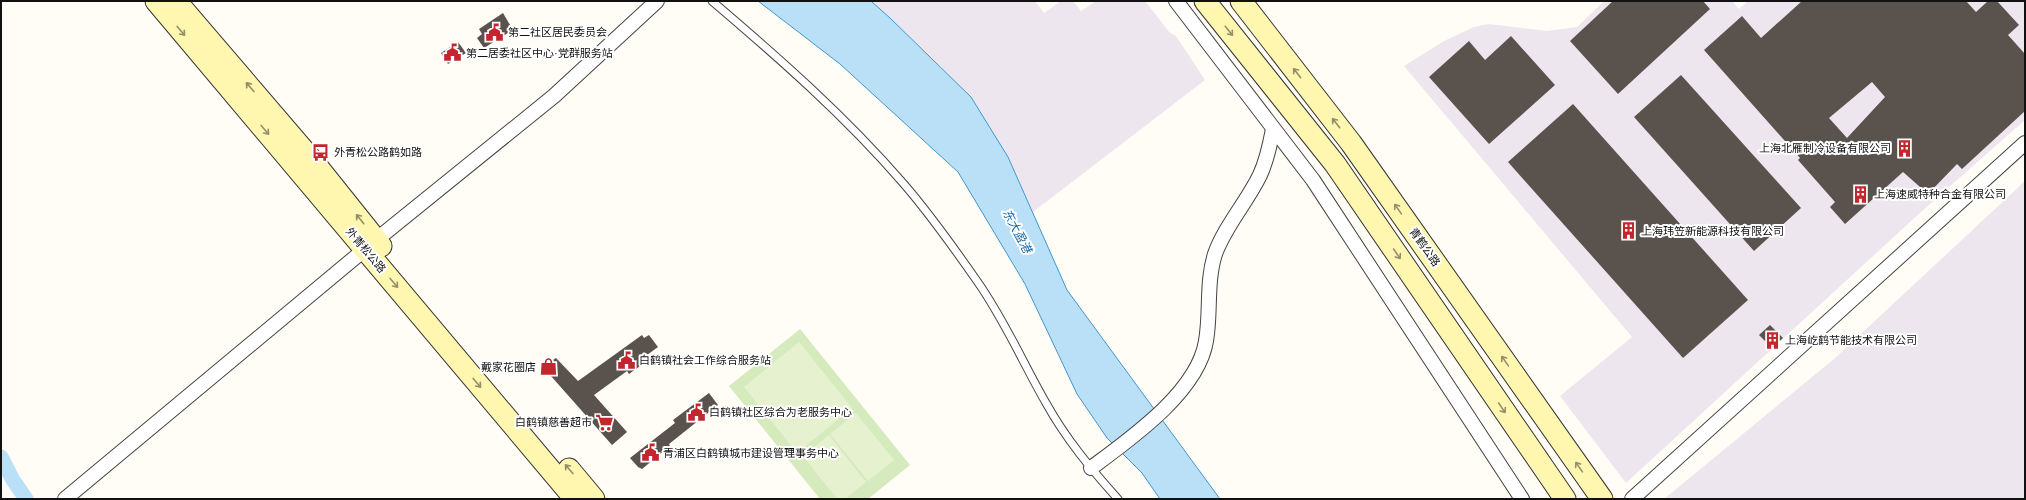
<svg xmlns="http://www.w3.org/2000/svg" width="2026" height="500" font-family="'Times New Roman','Noto Sans SC',serif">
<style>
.industrial{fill:#eee6ef}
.green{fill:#d5ebbd}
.pitch{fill:#e6f2cf}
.water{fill:#b9e0f7;stroke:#3f96cf}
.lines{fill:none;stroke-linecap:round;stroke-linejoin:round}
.canal{stroke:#b9e0f7;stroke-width:15}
.building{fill:#5a524d;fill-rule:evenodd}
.lane-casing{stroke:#444;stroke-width:9}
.street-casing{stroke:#444;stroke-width:16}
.secondary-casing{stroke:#333;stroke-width:23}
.lane{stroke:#fff;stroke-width:7}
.street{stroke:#fff;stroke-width:14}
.secondary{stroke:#fff6b0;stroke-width:21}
.oneway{stroke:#948f68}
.labels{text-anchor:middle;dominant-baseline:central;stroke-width:4;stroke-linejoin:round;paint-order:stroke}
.poi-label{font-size:11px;fill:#111;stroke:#fff;text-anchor:start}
.street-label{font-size:11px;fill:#111;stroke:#fff}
.water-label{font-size:12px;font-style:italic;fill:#1768a6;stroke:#fff}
</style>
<rect width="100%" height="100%" fill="#fffdf5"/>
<g class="industrial">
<polygon points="871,1 1035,1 1044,13 1061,1 1073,1 1081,11 1096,1 1145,1 1170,33 1176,36 1205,80 1033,212 1008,157 971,97 890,18"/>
<polygon points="1604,1 1732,1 1739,9 1748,1 2025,1 2025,120 1922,211 1626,483 1560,396 1632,337 1404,66 1444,41 1474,27 1489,24 1547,31 1577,27"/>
<polygon points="2025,181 2025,498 2024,499 1664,499 1834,359"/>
</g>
<polygon class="green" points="800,329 910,465 868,499 820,499 729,386"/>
<g class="pitch">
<polygon points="799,342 852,408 797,453 744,387"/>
<polygon points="856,413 894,460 868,481 830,434"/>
<polygon points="829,435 866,482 845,499 837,499 803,456"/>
</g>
<polygon class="water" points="758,1 871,1 890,18 971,97 1008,157 1067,290 1220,499 1160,499 1142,473 1107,438 1077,394 1025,284 958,172 840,64"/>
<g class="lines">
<polyline class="canal" points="1,457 13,480 26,499"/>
</g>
<g class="building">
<polygon points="1613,1 1703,1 1710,9 1618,94 1570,41"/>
<path d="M1802,1H1966L1976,12L1988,1H1997L2019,25L2008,35L2025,54V111L1962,169L1957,164L1928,194L1903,172L1845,224L1830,207L1835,202L1798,160L1800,158L1704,50L1742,16L1761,38ZM1872,82L1885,97L1847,138L1829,118Z"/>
<polygon points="503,13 513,30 484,48 477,38 482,34 479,29"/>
<polygon points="1511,36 1555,85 1489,144 1429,77 1469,41 1485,60"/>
<polygon points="458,42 466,53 448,64 441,53"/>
<polygon points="1681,75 1801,208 1754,251 1634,117"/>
<polygon points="1573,104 1748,300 1683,358 1508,162"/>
<polygon points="1770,325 1783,338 1772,348 1759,335"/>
<polygon points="642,335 644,338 649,335 658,347 647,355 650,359 629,374 627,371 594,395 627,432 612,445 543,367 556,358 578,381"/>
<polygon points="709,393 718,405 669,444 670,446 642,469 638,467 630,458 675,423 673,420"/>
</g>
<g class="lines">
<defs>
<path id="lane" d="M712,1C779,58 845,116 903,183C930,214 954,248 977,281C1004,319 1023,363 1046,403C1066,439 1091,469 1118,499"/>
<g id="street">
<polyline points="1176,1 1313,180 1522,499"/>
<path d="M1091,468C1130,439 1198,392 1206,341C1211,313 1206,282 1215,254C1225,226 1247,202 1260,175C1267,160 1270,145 1273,129"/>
<polyline points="65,499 376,240 554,96 657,1"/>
<polyline points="1632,499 2025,143"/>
</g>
<g id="secondary">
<polyline points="156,1 575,499"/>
<polyline points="176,1 313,161 381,246"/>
<polyline points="1205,1 1335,164 1565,499"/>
<polyline points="1241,1 1351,143 1602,499"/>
<polyline points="569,469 594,499"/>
</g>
</defs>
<use href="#lane" class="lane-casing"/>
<use href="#street" class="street-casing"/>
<use href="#secondary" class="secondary-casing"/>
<use href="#lane" class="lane"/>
<use href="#street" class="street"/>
<use href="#secondary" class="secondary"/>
</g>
<defs><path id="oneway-shaft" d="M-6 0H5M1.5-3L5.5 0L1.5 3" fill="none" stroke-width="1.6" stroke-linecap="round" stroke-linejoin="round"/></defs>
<g class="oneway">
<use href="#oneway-shaft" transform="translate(181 31) rotate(50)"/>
<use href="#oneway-shaft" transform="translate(1229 31) rotate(51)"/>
<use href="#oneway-shaft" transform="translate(1297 73) rotate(-128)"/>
<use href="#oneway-shaft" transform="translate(250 87) rotate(-131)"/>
<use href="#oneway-shaft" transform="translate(1336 123) rotate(-128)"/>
<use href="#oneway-shaft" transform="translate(265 130) rotate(50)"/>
<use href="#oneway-shaft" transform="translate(1398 209) rotate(-125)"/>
<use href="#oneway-shaft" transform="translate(360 219) rotate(-129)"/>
<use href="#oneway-shaft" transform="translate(1397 254) rotate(56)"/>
<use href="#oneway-shaft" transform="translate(394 283) rotate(50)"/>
<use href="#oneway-shaft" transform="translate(1505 361) rotate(-125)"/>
<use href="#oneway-shaft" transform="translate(477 383) rotate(50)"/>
<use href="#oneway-shaft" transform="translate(1502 408) rotate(56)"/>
<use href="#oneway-shaft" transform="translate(1579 467) rotate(-125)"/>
<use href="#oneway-shaft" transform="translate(569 469) rotate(-130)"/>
</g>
<defs>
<symbol id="civic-bare" viewBox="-9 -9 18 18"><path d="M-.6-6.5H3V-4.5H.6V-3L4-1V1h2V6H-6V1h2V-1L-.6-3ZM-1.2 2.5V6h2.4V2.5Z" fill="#c4262e" stroke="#fff" stroke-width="2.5" paint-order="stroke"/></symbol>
<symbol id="building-bare" viewBox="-9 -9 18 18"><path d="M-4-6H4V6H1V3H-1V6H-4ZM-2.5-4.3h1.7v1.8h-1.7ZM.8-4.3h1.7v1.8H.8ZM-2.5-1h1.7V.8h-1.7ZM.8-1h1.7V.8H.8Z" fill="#c4262e" stroke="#fff" stroke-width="2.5" paint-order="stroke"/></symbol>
<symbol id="bus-bare" viewBox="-9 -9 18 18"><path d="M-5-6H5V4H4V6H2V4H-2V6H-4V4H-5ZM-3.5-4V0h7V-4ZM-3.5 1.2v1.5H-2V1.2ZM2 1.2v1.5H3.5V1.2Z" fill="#c4262e" stroke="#fff" stroke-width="2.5" paint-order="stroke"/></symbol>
<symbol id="shop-bare" viewBox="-9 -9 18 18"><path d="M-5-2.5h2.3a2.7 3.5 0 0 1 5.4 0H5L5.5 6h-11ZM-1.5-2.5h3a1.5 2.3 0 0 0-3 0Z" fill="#c4262e" stroke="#fff" stroke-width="2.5" paint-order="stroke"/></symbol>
<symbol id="supermarket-bare" viewBox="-9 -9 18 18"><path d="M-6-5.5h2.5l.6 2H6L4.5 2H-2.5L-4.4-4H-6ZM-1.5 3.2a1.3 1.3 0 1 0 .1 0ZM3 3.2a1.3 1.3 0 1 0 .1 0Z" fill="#c4262e" stroke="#fff" stroke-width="2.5" paint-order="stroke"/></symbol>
</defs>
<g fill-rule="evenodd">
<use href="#civic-bare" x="482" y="20" width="25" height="25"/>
<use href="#civic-bare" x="440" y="40" width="25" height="25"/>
<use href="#building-bare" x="1892" y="136" width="25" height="25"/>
<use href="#bus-bare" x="308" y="140" width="25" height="25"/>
<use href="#building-bare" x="1848" y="182" width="25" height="25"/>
<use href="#building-bare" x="1616" y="218" width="25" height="25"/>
<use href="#building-bare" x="1760" y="328" width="25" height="25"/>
<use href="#civic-bare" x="614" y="348" width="25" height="25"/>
<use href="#shop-bare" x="536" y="354" width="25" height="25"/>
<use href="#civic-bare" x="684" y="400" width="25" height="25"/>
<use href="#supermarket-bare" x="592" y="410" width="25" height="25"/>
<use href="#civic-bare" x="638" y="440" width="25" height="25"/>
</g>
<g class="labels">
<g class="poi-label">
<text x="508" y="32">第二社区居民委员会</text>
<text x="466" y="53">第二居委社区中心·党群服务站</text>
<text x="1891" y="148" text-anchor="end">上海北雁制冷设备有限公司</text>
<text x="334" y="152">外青松公路鹤如路</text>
<text x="1874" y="194">上海速威特种合金有限公司</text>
<text x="1641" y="231">上海玮笠新能源科技有限公司</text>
<text x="1785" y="340">上海屹鹤节能技术有限公司</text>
<text x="639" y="360">白鹤镇社会工作综合服务站</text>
<text x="536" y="367" text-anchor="end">戴家花圈店</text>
<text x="709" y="412">白鹤镇社区综合为老服务中心</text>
<text x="592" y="422" text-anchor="end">白鹤镇慈善超市</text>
<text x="663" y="453">青浦区白鹤镇城市建设管理事务中心</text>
</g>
<g class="street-label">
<text transform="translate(1425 247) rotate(55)">青鹤公路</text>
<text transform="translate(366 250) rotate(50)">外青松公路</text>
</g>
<g class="water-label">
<text transform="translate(1017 231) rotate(62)">东大盈港</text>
</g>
</g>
<rect width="2026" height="500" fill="none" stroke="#111111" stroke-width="4"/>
</svg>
